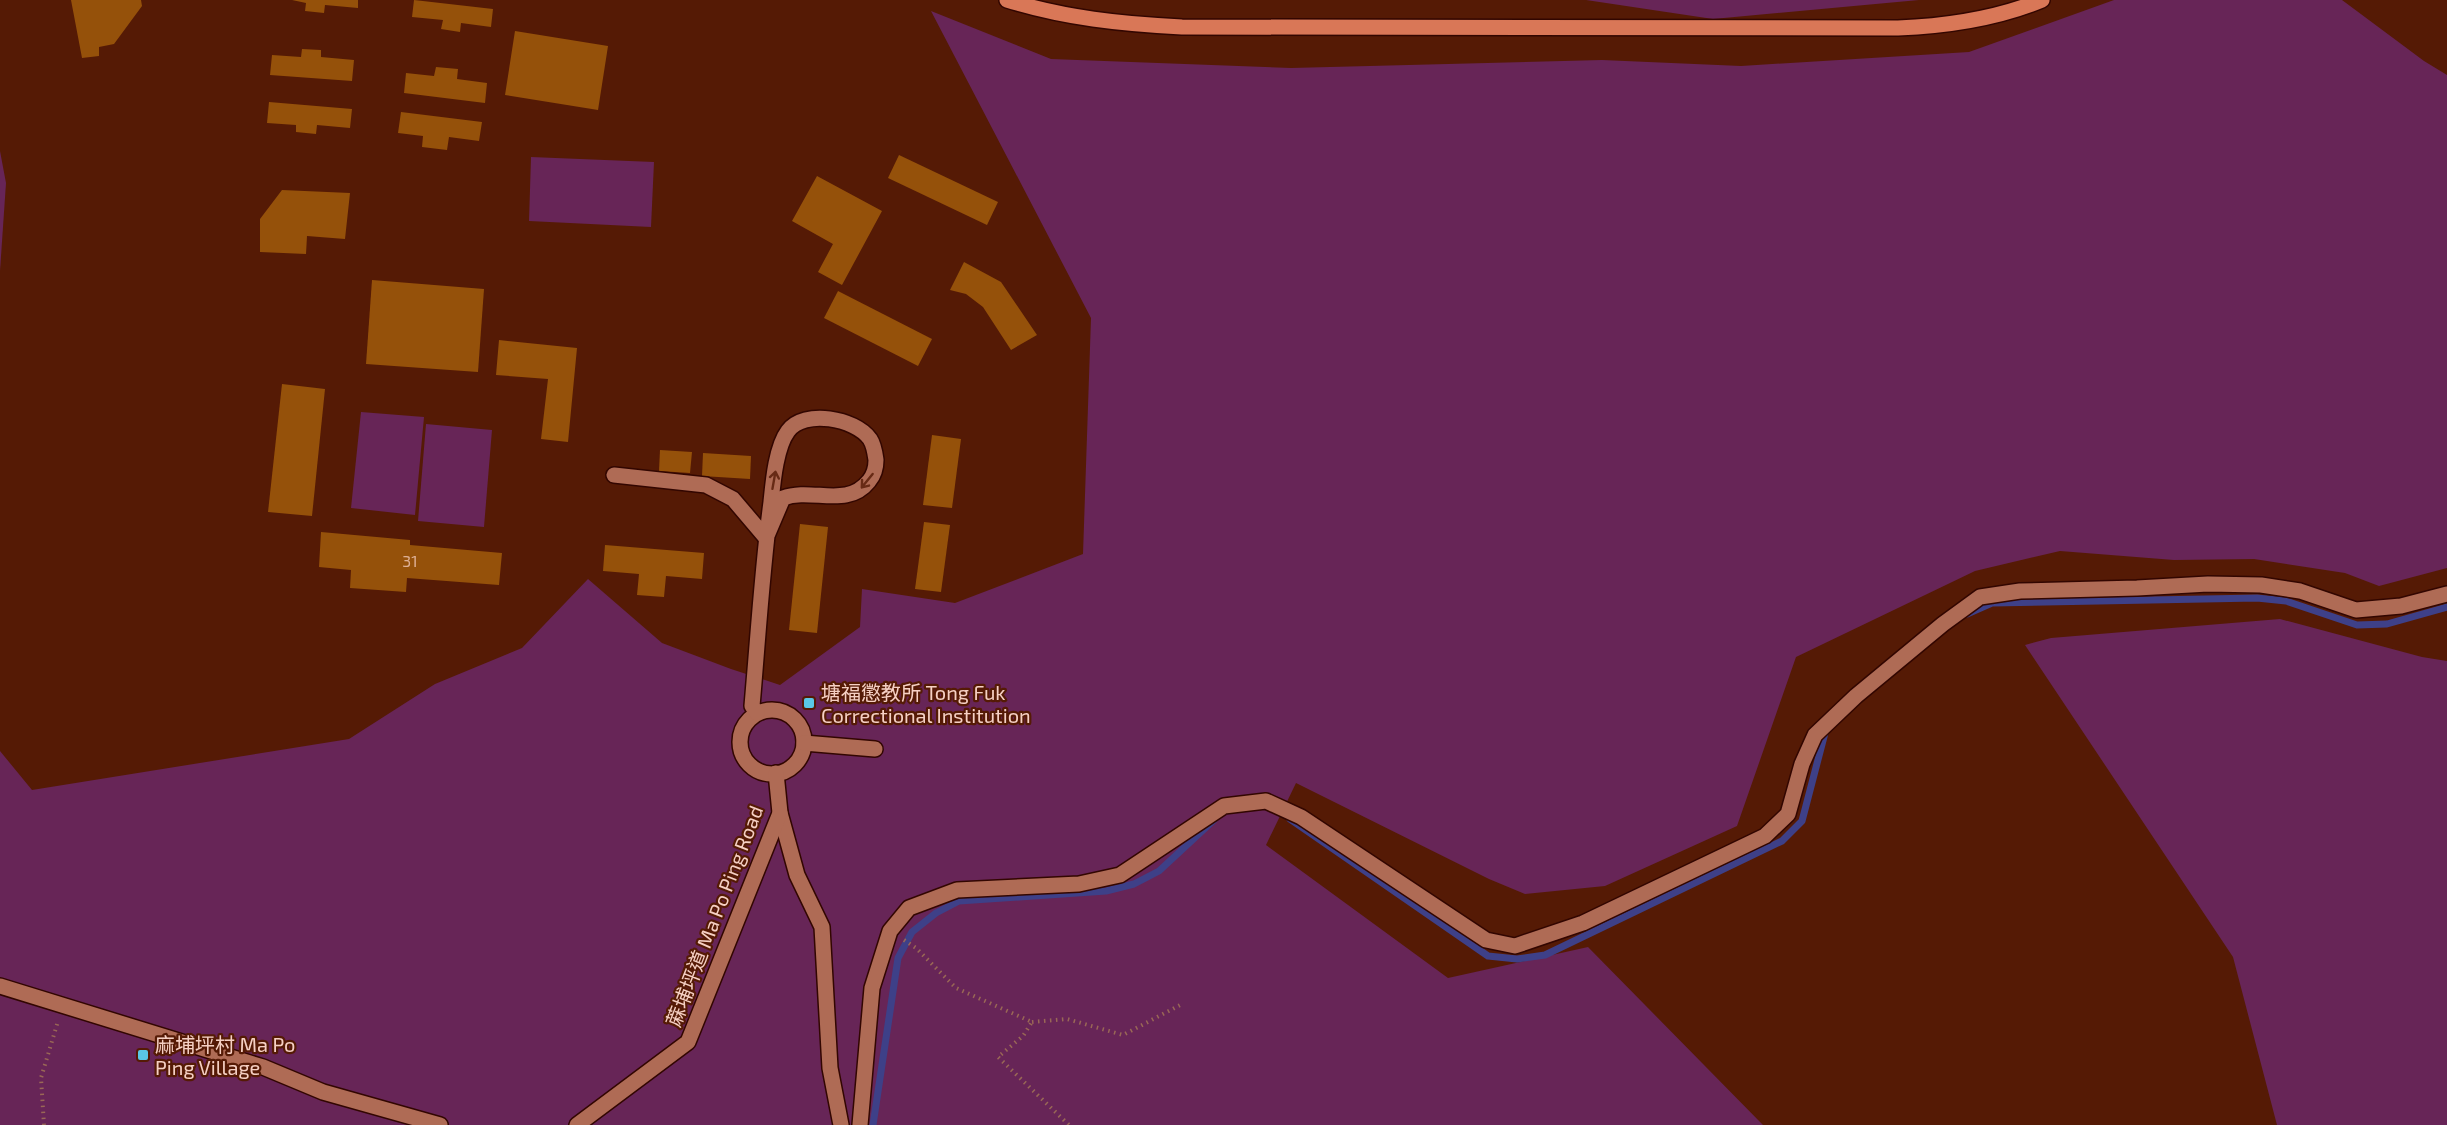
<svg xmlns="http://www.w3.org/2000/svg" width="2447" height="1125" font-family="'Exo 2','Noto Sans TC',sans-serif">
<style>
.green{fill:#672557}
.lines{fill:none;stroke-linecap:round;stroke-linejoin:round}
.stream{stroke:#3e4088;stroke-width:7}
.building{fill:#95510a}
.minor-casing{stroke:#320600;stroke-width:18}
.major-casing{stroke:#320600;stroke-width:18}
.path{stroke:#996756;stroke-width:4;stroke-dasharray:1.5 4.5;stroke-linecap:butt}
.minor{stroke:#af6b55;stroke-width:15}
.major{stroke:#d97757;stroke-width:15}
.oneway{stroke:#672a15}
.poi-dot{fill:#5ac8e6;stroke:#551a05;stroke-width:2}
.labels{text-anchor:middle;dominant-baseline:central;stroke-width:4.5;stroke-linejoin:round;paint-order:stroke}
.number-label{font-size:16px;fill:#deb096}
.poi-label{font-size:20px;fill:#f6d0c4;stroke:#551a05;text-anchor:start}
.street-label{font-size:20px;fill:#f6d0c4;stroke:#551a05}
</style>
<rect width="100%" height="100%" fill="#551a05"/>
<g class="green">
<polygon points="1586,0 1919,0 1713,19"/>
<polygon points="2114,0 2342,0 2424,61 2447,75 2447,568 2379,586 2345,573 2254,559 2174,560 2060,551 1975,571 1796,657 1737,826 1605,886 1525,894 1489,879 1296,783 1266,845 1448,978 1588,947 1763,1125 0,1125 0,751 32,790 349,739 435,684 522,648 588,579 662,643 731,669 780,685 860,627 862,589 955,603 1083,554 1091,318 931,11 1051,59 1291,68 1602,60 1741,66 1969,52"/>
<polygon points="0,151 6,183 0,271"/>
<polygon points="531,157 654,162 651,227 529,221"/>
<polygon points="361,412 424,417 415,515 351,508"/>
<polygon points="426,424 492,430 484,527 418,521"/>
<polygon points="2280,619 2422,657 2447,661 2447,1125 2277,1125 2233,957 2025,645 2051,638"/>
</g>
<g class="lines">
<g class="stream">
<polyline points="1967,614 1992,603 2257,598 2286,601 2357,625 2387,624 2447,607"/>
<polyline points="1290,819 1488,956 1517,959 1545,955 1782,841 1802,821 1826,729"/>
<polyline points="873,1125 898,958 912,932 936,913 959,901 1106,891 1134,884 1159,871 1214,820"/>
</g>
</g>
<g class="building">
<polygon points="71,0 141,0 142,6 114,44 99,47 99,56 82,58"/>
<polygon points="292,0 358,0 358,8 325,5 324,13 305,11 306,3"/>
<polygon points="414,0 493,9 491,27 461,23 460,32 441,29 443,20 412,17"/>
<polygon points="515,31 608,46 598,110 505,95"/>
<polygon points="302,49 321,50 321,57 354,60 352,81 270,75 272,55 301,57"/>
<polygon points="436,67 458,69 457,79 487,83 485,103 404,93 406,73 434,76"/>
<polygon points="269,102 352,109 350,128 317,125 316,134 296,132 296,125 267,123"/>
<polygon points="401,112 482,122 479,141 449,137 447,150 422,147 423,136 398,133"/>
<polygon points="899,155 998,202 987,225 888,178"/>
<polygon points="817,176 882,211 842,285 818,272 833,244 792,221"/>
<polygon points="282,190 350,193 345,239 307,236 306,254 260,252 260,219"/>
<polygon points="964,262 1001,282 1037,335 1011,350 983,307 966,294 950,290"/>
<polygon points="372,280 484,289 478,372 366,364"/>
<polygon points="838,291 932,339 918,366 824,318"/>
<polygon points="499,340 577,348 568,442 541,439 548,379 496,375"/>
<polygon points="282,384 325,389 312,516 268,512"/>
<polygon points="932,435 961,439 952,508 923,505"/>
<polygon points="660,450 692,452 690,473 659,471"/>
<polygon points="703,453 751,456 750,479 702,476"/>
<polygon points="924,522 950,525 941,592 915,589"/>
<polygon points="800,524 828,527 817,633 789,630"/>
<polygon points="321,532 410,540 410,545 502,553 499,585 407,578 406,592 350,588 351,570 319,567"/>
<polygon points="605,545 704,553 702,579 666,576 664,597 637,595 639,574 603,571"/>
</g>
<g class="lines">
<defs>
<g id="minor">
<polyline points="614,475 706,485 733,499 766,538"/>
<circle cx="772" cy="742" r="32"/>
<path d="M757,713L752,706C758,638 762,570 771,502C773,482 776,447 788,431C804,409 855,418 870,439C874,445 875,453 876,460C876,469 874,475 869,481C847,509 812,487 783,498L766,538"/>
<polyline points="804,743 875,749"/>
<polyline points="780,813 797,875 822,927 830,1068 841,1125"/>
<polyline points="0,986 263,1067 323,1092 440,1125"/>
<polyline points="577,1125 688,1042 780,813 776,773"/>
<polyline points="860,1125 872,988 890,931 909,908 957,890 1079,884 1120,875 1224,806 1266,801 1301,817 1486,940 1515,946 1583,923 1765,836 1788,814 1802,764 1815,735 1856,696 1943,624 1980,597 2020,591 2137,588 2208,584 2261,585 2300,591 2356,610 2401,606 2447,594"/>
</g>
<path id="major" d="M1007,0C1064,18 1122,24 1182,27L1898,28C1947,26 1996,19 2042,0"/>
</defs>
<use href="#minor" class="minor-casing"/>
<use href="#major" class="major-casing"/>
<g class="path">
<polyline points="904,940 916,948 956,988 1032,1022 1023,1036 998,1057 1069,1125"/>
<polyline points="1032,1022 1067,1019 1123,1035 1182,1004"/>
<polyline points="44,1125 41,1078 58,1021"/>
</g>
<use href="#minor" class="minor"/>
<use href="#major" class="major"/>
</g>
<defs><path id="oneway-shaft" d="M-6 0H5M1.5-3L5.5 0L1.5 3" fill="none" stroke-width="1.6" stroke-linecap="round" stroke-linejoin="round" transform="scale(1.5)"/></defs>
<g class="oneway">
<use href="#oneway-shaft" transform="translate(774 480) rotate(-80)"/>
<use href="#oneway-shaft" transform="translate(867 481) rotate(129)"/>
</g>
<g class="poi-dot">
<rect x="803" y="697" width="12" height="12" rx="3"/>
<rect x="137" y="1049" width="12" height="12" rx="3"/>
</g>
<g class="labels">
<g class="number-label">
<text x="410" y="560">31</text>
</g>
<g class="poi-label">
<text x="821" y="692">塘福懲教所 Tong Fuk<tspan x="821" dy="23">Correctional Institution</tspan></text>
<text x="155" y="1044">麻埔坪村 Ma Po<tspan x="155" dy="23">Ping Village</tspan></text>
</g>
<g class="street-label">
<text transform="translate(714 916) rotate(-69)">蔴埔坪道 Ma Po Ping Road</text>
</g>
</g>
</svg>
